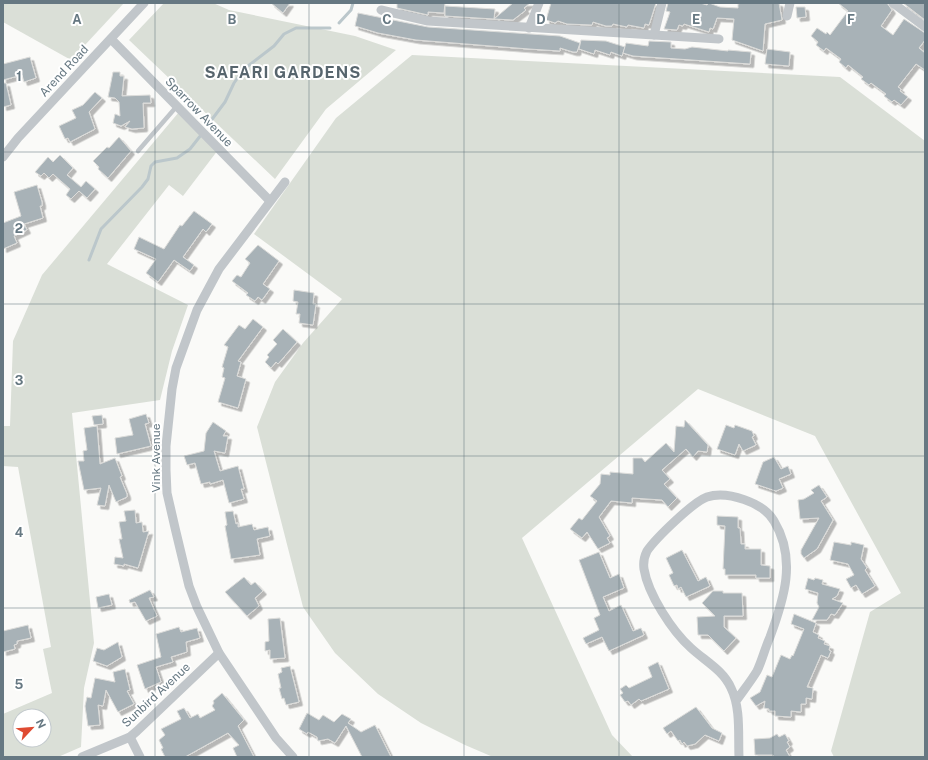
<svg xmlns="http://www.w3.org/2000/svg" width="928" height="760" font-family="'Public Sans',sans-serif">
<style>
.green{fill:#dadfd7;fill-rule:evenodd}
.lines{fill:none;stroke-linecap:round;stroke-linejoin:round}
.stream{stroke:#bbc7cb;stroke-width:3}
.building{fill:#a8b2b7;stroke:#dcdcda;filter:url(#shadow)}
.lane{stroke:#c1c6ca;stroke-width:4.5}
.street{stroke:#c1c6ca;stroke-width:9}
.grid{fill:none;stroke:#667882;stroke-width:1;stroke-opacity:0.55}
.labels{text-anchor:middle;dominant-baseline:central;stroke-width:4;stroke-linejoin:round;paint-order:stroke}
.street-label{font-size:12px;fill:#667882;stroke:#fff}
.district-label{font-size:16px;font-weight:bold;letter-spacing:1px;fill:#57656d;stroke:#fff}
.grid-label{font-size:13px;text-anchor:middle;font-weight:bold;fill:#667882;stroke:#fff;stroke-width:4;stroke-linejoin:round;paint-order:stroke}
</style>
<defs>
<filter id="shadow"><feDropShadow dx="3.5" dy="3.5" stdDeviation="0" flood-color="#0004"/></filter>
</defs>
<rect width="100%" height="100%" fill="#fafaf8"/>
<g class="green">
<polygon points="3,3 124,3 71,60 3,22"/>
<polygon points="164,3 213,3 229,10 355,36 396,50 326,109 275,179 129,40"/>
<polygon points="412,55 840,77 925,141 925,757 834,757 831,751 870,612 901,593 815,436 698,389 522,538 612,735 633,757 493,757 465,745 421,723 378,694 335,653 303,607 257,427 275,382 303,343 342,299 254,234 336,118"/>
<path d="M179,112L218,150L183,196L169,185L107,264L188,305L172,351L160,400L72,413L94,643L84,688L81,747L58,757H3V714L52,693L43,649L51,647L18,467L3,466V426H10L13,341L42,275ZM20,716H44V740H20Z"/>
</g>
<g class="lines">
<g class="stream">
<polyline points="339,23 351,10 353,3"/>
<polyline points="210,122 225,102 234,83 244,69 274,46 284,34 296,28 330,28"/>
<polyline points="89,260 101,229 142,187 148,179 151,166 155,162 177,158 190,149 201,135"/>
</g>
</g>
<g class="building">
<polygon points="271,3 290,3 283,13"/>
<polygon points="397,3 445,3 444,13 428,12 428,15 397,8"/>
<polygon points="513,3 530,3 524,8 526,10 513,20 494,19"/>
<polygon points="551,3 656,3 649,25 645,24 644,28 628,25 627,27 613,24 612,26 606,26 593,22 592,25 567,24 558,21 555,23 546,20"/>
<polygon points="668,3 700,3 707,5 709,3 720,7 738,8 738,4 742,3 779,3 782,20 765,24 763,51 732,40 734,19 717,18 713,29 710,28 709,32 684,24 683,26 679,25 677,30 664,29 670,12 666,11"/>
<polygon points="838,3 887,3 892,10 881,26 893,35 904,19 925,33 925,40 919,48 925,53 925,70 916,64 898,87 901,89 900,91 908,97 901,105 894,100 892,102 884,96 886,94 871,83 869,85 861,79 863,77 848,65 846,68 839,62 841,59 826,48 824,51 816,45 818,42 811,36 817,28 826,34 827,32 830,35 848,11"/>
<polygon points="903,3 925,3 925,20"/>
<polygon points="445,6 495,9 494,19 445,16"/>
<polygon points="796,7 805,7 806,17 797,18"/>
<polygon points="358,13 428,27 560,36 580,43 577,52 573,52 560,48 560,51 529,49 416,40 378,33 355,26"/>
<polygon points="581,40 606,41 625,47 622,56 611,52 610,55 595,50 594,54 579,49"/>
<polygon points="649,41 671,42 671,48 685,49 692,47 728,51 728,50 751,52 750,64 633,56 623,53 626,43 648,46"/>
<polygon points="767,49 790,52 789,66 765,64"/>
<polygon points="30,57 36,78 24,82 22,75 3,80 3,64"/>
<polygon points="113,72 120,72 120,76 124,76 122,96 150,95 151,103 143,103 144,128 132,129 125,127 130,121 121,126 113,123 115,114 120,116 119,102 115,98 108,97"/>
<polygon points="3,83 6,83 11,105 3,107"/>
<polygon points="95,92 102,98 89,112 95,129 70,142 68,138 65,139 59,126 76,118 72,110 83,105"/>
<polygon points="119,137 131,151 108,178 98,169 99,167 93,161 107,147 109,148"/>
<polygon points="60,155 73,168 67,175 81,187 86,181 95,189 87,198 79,191 71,199 66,195 70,189 53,174 49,178 44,173 41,176 35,172 48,157 53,162"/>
<polygon points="37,185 42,202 42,206 40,206 43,218 24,224 27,230 14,236 17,243 3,249 3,223 21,216 14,192"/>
<polygon points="194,211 212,224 206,232 203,229 183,257 194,265 190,271 174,260 158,282 146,273 156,259 134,249 139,237 164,249 180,225 182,226"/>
<polygon points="258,245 279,261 263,284 270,289 262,300 258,297 255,301 246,295 248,293 232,281 237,275 241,277 250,263 245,259"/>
<polygon points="294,290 314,293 313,304 316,304 313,325 299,323 300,314 296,314 298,302 293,301"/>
<polygon points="253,319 263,327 238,361 241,362 237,376 246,379 238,408 218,402 225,378 222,377 224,368 222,367 228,347 224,345 239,325 245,329"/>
<polygon points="283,329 297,342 278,364 276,362 271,368 265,362 269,357 267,355 277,344 273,340"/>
<polygon points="146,414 149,423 145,424 151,446 117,454 115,438 133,435 129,419"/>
<polygon points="102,415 103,424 94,425 92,416"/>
<polygon points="685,420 708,445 707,452 698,451 693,457 686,449 662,470 670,479 664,484 677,498 668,507 662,500 632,498 632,503 611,501 599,517 610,536 607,538 610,543 598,549 587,532 582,538 570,529 579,518 582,520 597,501 590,496 600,484 601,474 610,475 610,472 633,474 633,458 642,458 645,462 666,443 674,452 676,426 684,427"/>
<polygon points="213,422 226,431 223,436 228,436 225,453 214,451 220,471 238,466 244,489 241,489 244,499 229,503 223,480 210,484 210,482 201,484 195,463 187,465 184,456 204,451 206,433"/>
<polygon points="726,425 734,428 735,425 752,431 754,436 752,437 756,445 743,451 739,444 735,455 717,449"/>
<polygon points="97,426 100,464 115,458 122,476 120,477 127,494 127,497 116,502 109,485 105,506 97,505 101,488 84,490 78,461 84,461 83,451 87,450 84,428"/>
<polygon points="774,457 781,469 788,466 791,474 779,479 783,488 776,491 755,484 763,462"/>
<polygon points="819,485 827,497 821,501 833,520 817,549 804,558 801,554 801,550 819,518 800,519 798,500 804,499 814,493 811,490"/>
<polygon points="135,510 136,523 142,522 143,532 149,531 138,568 124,564 124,566 114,564 115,557 123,558 119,539 122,539 119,522 126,521 124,511"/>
<polygon points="233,511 236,524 238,523 238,527 252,524 254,530 268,527 270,536 257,539 260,555 231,559 225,526 227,525 225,512"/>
<polygon points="717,516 738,517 738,528 740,528 741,544 745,544 745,549 761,549 761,565 770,566 770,578 756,578 756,575 725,575 725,569 723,569 725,526 717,525"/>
<polygon points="834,542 851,545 851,542 864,545 861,559 867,568 865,570 875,586 862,594 856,585 851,588 846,579 854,575 848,564 830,560"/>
<polygon points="682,550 698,581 706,577 710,586 686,597 681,587 678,589 677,585 674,586 669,575 673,573 666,558"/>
<polygon points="599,552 610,578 619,574 624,588 603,597 609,611 621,605 633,631 641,628 644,635 609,651 602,637 586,644 583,638 599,630 594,618 600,615 579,560"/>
<polygon points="244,577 251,585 255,582 263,591 255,598 259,606 247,616 225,592"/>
<polygon points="808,578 814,580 815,578 823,580 822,584 840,589 837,596 832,599 843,603 835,615 831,614 827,620 812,620 819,607 817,603 818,593 805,589"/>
<polygon points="150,590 154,597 149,598 157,616 146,621 135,602 130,603 129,600"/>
<polygon points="713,591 723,591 723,593 742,593 743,616 724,616 724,627 736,638 724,651 708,635 698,635 697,617 715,616 702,603"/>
<polygon points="109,594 112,605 98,608 96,597"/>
<polygon points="794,614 816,623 813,632 819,635 818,638 825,641 824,644 830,646 829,650 831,651 828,658 821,655 807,687 813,688 812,699 806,698 806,704 801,704 801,712 791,711 791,717 775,716 775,711 769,711 769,709 764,708 765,701 756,706 750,698 760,692 767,675 772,677 781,655 790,659 792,655 793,656 804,629 791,624"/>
<polygon points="280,618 285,658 270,659 270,650 265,651 265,642 269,641 268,619"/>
<polygon points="28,625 31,638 17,641 17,644 14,645 15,649 3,652 3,631"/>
<polygon points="179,627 181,632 197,628 200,638 186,642 187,652 171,657 173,662 156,667 161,682 145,689 137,665 161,657 156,634"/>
<polygon points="118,642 122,657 107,666 93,661 97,648 104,650"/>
<polygon points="658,662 669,689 641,701 639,699 631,705 628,701 625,702 620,695 623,693 620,689 626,685 629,688 652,677 648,667"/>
<polygon points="290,666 299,702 286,705 284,698 282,699 279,688 281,688 278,674 282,672 281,668"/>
<polygon points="125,669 130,690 127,691 134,704 118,712 106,690 103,706 98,705 100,725 88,726 85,706 87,697 91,698 95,678 115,682 113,672"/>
<polygon points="222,693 244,720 238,726 254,757 237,757 233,748 239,745 228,733 185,757 165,757 161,749 163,748 159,740 165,735 161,729 181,719 177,711 184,708 190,718 198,714 200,718 215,710 212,706 214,703 213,701"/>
<polygon points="696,707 712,728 722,733 719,741 705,735 695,744 687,746 684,742 682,744 680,740 678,741 671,731 667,734 663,728"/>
<polygon points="307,713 319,720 323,715 334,722 342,714 351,719 348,723 361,732 375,725 391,757 362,757 346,726 335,743 328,739 318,741 317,737 308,732 307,734 299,729"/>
<polygon points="777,734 779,737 785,734 789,741 787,742 790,747 786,750 790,757 775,757 773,755 755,755 754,739 770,738"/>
</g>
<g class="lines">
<polyline class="lane" points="138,151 177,106"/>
<g class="street">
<polyline points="893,3 925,27"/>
<polyline points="381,10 428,21 719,39"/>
<polyline points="787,16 790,3"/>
<polyline points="529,28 539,3"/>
<polyline points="654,35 662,3"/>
<polyline points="111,39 270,201"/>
<polyline points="3,157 18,138 144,3"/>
<polyline points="285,182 219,269 197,310 176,368 172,389 166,446 166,470 167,493 176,532 189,586 197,607 219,653 276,738 293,757"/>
<path d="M736,701C743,691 751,681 757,671C762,661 765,648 770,637C784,599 797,559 774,521C764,503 727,490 707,497C693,502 656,538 647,551C644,557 643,562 644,569C648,594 672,631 691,648C705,661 723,670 731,688C741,708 738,735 739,757"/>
<polyline points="130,737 140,757"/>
<polyline points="82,757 130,737 137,731 219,653"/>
</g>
</g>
<path class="grid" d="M155,3V757M309,3V757M464,3V757M619,3V757M773,3V757M3,152H925M3,304H925M3,456H925M3,608H925"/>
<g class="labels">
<g class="street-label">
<text transform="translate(64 71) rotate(-47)">Arend Road</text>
<text transform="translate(199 112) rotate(46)">Sparrow Avenue</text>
<text transform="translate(156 458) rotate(-90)">Vink Avenue</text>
<text transform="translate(156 695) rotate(-43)">Sunbird Avenue</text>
</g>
<g class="district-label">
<text x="283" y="72">SAFARI GARDENS</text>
</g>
</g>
<g class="grid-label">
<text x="77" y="24">A</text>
<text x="232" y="24">B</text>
<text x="387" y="24">C</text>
<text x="541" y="24">D</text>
<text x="696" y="24">E</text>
<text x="851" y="24">F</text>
<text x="19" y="81">1</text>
<text x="19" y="233">2</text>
<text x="19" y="385">3</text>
<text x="19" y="537">4</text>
<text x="19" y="689">5</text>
</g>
<rect width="928" height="760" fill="none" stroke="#667882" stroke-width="8"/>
<g transform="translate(32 728) rotate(64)"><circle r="19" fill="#ffffff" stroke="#c2c9cd"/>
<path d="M0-3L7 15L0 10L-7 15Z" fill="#df4b32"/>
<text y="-6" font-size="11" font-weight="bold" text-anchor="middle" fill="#667882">N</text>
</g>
</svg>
